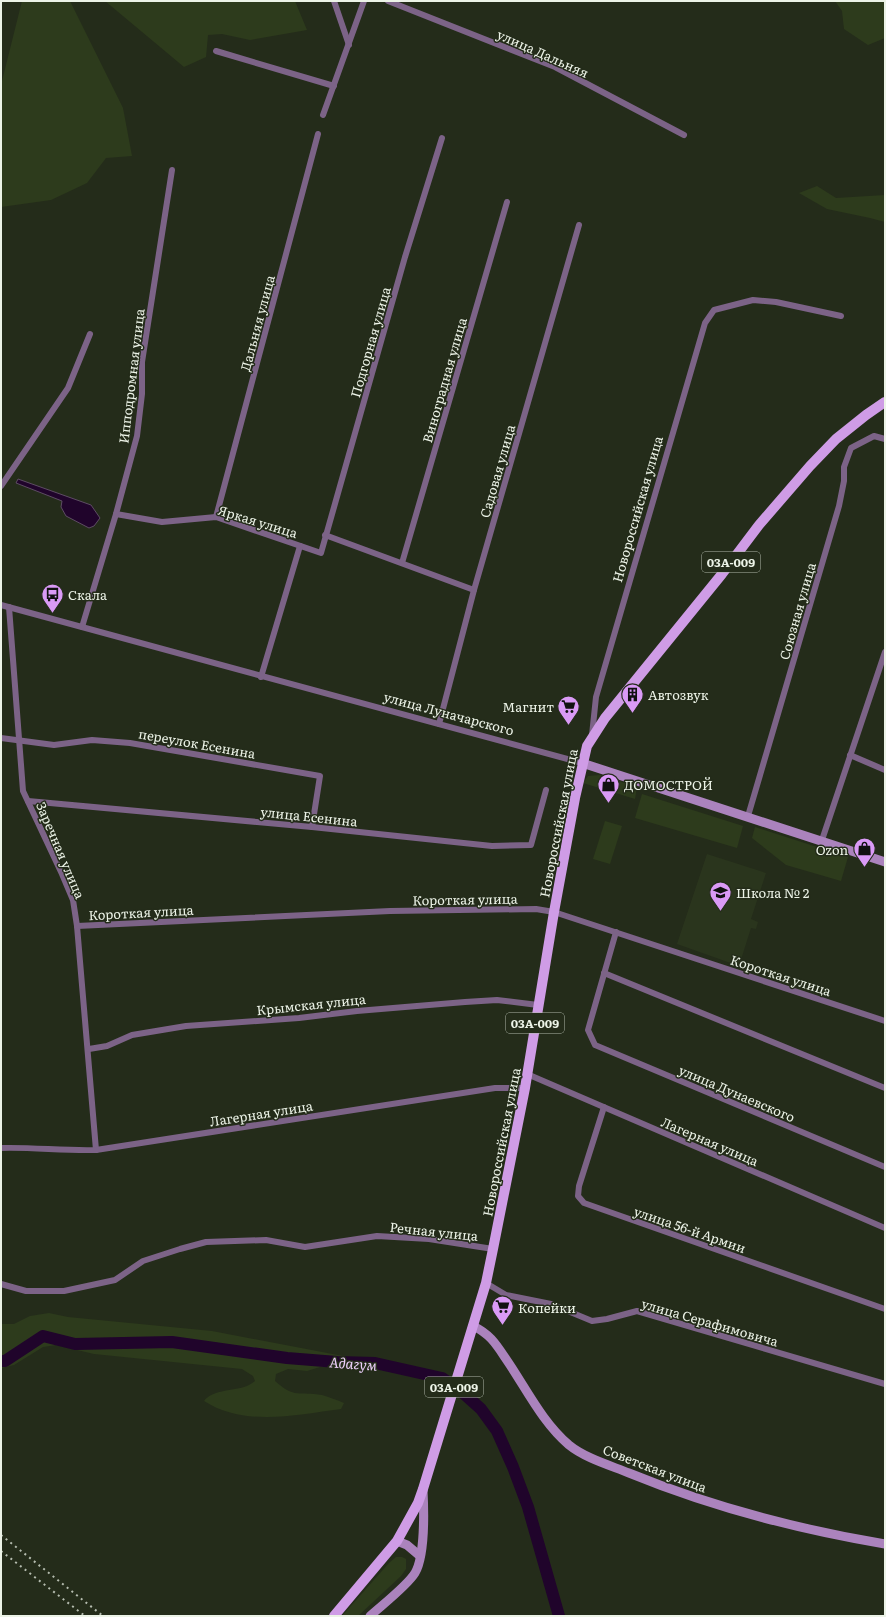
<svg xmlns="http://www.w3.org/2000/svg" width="886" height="1617" font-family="Literata,serif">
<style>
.built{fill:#2a351d}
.green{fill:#2d3b1c}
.water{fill:#20042b;stroke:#5d4c63}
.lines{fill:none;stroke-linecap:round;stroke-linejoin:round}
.river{stroke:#20042b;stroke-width:12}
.minor{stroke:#7c6387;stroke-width:6}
.secondary{stroke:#ab83bd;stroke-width:9}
.primary{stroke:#cf9ce6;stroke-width:10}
.rail{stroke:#b5bcaf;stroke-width:2;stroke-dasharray:2 4;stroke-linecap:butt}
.labels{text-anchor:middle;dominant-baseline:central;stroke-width:3;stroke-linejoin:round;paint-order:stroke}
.shield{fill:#242c1a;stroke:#b0b7aa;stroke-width:1}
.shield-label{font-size:12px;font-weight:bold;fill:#ecf3e7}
.street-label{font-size:13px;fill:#ecf3e7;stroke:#242c1a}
.poi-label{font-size:13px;fill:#ecf3e7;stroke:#242c1a;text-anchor:start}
.water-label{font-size:14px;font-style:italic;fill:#eccffa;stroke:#242c1a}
</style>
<rect width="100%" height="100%" fill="#242c1a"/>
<polygon class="built" points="707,854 766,873 751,919 758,922 756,929 751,928 739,966 677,944"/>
<g class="green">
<polygon points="22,1 70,1 123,108 132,156 106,158 87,183 51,200 1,207 1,85"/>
<polygon points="105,1 295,1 307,30 250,40 222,34 208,35 206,57 184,67"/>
<polygon points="835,1 885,1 885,38 868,45 844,29 842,11"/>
<polygon points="817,186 836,198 885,195 885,222 870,218 827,209 799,193"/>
<polygon points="600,775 637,787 635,799 583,783 588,776"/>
<polygon points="642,794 743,826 737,848 635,818"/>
<polygon points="605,821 622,826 610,864 593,859"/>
<polygon points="755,827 848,857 841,881 786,865 752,838"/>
<path d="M49,1313L68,1317L212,1331L364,1360L333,1367H320L307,1371L288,1369L276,1374L275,1381C295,1399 299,1391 322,1395C329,1397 337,1400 344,1403L341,1409C295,1415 245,1427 204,1401C212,1390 231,1391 244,1387C248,1386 252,1383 255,1381L253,1376L242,1369L94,1354L56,1345L43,1347L14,1365L1,1368V1324H14L30,1316Z"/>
<polygon points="396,1557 402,1557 406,1559 406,1569 401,1576 358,1616 342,1616 389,1563"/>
</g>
<polygon class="water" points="18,479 91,505 100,518 94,526 89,528 66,516 61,507 62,501 16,483"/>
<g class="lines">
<polyline class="river" points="1,1361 5,1361 43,1336 75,1344 172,1342 287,1358 337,1362 375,1363 442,1378 462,1392 481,1409 497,1431 513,1467 528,1507 559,1616"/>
<g class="minor">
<polyline points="334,1 349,45"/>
<polyline points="388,1 555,67 684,135"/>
<polyline points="216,51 334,86"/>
<polyline points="323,115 364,1"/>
<polyline points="1,486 68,388 90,334"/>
<polyline points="116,514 162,522 216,517 321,553 405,257 442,138"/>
<polyline points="216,517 318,134"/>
<polyline points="325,535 474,590"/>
<polyline points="402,563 507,202"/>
<polyline points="1,605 582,763"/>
<polyline points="9,607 23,791 62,874 73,900 77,926 96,1150"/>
<polyline points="82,627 116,514 137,436 142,394 142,362 172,170"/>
<polyline points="261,677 300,546"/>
<polyline points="439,724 474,590 579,225"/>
<polyline points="592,735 596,697 705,323 714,310 753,300 776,302 841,316"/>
<polyline points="1,738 54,745 92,740 130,743 320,776 312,827"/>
<polyline points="850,755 885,770"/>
<polyline points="28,801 312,827 492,846 531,845 546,790"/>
<polyline points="748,816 839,506 844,481 844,467 851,448 874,436 885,439"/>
<polyline points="822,840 885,652"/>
<polyline points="77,926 390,911 536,909 554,912 885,1021"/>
<polyline points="616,932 588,1030 595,1045 885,1167"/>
<polyline points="604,973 885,1088"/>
<polyline points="89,1049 107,1046 132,1035 186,1026 299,1018 357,1011 465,1002 497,1000 538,1005"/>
<polyline points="527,1074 885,1228"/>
<polyline points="604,1107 579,1186 578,1196 584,1203 885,1309"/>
<path d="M1,1148C33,1147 64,1151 96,1150L495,1088H525"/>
<polyline points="486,1283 506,1295 551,1304 592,1321 607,1319 637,1311 885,1384"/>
<polyline points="1,1284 26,1291 64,1291 115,1280 143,1261 180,1249 206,1242 266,1240 305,1247 377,1236 429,1239 493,1249"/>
</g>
<g class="secondary">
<polyline points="582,763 885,862"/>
<path d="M473,1326C490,1334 496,1344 506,1359C526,1388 542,1422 569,1445C585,1458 609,1465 629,1473C712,1507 796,1529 885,1544"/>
<polyline points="397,1541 407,1545 420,1556"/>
<path d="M370,1616C382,1605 407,1586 415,1573C425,1556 424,1510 423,1490"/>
</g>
<polyline class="primary" points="334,1616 397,1541 418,1503 423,1489 486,1283 493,1249 525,1088 554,912 575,798 587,746 605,718 722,574 759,525 810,466 836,439 866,415 885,402"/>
<g class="rail">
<polyline points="1,1535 103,1616"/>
<polyline points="1,1551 85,1616"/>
</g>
</g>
<defs>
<symbol id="bus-pin" viewBox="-11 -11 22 30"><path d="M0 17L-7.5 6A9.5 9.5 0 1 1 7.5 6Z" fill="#da9af6" stroke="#242c1a"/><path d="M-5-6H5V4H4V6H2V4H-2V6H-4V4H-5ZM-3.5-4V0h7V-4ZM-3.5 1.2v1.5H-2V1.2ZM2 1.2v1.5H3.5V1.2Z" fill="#111"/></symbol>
<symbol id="building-pin" viewBox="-11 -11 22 30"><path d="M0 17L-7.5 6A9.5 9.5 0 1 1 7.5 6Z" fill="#da9af6" stroke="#242c1a"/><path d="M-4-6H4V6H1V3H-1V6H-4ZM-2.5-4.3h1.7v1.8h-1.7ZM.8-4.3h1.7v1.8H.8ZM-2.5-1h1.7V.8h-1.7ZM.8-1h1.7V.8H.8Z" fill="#111"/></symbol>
<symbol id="supermarket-pin" viewBox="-11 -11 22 30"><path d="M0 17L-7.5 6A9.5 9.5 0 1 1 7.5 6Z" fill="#da9af6" stroke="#242c1a"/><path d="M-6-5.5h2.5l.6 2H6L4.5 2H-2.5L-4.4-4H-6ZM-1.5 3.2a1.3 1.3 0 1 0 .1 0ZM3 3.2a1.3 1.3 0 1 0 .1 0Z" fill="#111"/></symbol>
<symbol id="shop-pin" viewBox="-11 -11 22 30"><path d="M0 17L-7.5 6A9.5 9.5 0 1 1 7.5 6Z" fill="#da9af6" stroke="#242c1a"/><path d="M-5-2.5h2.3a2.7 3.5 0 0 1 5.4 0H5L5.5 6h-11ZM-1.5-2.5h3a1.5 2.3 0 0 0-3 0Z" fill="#111"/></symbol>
<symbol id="school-pin" viewBox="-11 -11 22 30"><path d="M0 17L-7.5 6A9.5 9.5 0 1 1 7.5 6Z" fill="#da9af6" stroke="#242c1a"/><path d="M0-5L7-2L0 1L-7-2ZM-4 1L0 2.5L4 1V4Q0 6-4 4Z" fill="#111"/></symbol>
</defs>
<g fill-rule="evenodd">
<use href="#bus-pin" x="40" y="582" width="25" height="34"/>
<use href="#building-pin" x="620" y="682" width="25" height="34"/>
<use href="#supermarket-pin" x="556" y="694" width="25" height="34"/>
<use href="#shop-pin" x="596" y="772" width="25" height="34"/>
<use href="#shop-pin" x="852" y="836" width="25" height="34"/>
<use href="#school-pin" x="708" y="880" width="25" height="34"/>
<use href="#supermarket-pin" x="490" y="1294" width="25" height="34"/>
</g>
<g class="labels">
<g class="shield">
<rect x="702" y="552" width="58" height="20" rx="3"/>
<rect x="506" y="1013" width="58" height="20" rx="3"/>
<rect x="425" y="1377" width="58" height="20" rx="3"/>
</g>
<g class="shield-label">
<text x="731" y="562">03А-009</text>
<text x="535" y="1023">03А-009</text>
<text x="454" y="1387">03А-009</text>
</g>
<g class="street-label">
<text transform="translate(543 53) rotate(24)">улица Дальняя</text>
<text transform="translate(257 323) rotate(-75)">Дальняя улица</text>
<text transform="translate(370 342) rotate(-74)">Подгорная улица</text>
<text transform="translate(131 376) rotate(-83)">Ипподромная улица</text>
<text transform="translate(444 380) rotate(-74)">Виноградная улица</text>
<text transform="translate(497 471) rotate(-74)">Садовая улица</text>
<text transform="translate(637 509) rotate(-74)">Новороссийская улица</text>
<text transform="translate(258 521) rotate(17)">Яркая улица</text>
<text transform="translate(797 611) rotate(-74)">Союзная улица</text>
<text transform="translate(449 713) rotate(15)">улица Луначарского</text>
<text transform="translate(197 743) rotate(10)">переулок Есенина</text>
<text transform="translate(309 816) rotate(6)">улица Есенина</text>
<text transform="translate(558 823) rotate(-79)">Новороссийская улица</text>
<text transform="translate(61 850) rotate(67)">Заречная улица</text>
<text transform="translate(465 899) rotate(-1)">Короткая улица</text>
<text transform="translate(141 912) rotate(-3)">Короткая улица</text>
<text transform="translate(781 975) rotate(18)">Короткая улица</text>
<text transform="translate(311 1004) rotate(-6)">Крымская улица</text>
<text transform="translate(737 1093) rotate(23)">улица Дунаевского</text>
<text transform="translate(261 1113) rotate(-9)">Лагерная улица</text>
<text transform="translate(710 1141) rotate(23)">Лагерная улица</text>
<text transform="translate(501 1142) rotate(-79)">Новороссийская улица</text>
<text transform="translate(690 1229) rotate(19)">улица 56-й Армии</text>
<text transform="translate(434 1231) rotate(6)">Речная улица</text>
<text transform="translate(710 1322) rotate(16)">улица Серафимовича</text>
<text transform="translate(655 1468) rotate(21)">Советская улица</text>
</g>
<g class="poi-label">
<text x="68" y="594">Скала</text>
<text x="648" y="694">Автозвук</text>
<text x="554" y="706" text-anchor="end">Магнит</text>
<text x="624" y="784">ДОМОСТРОЙ</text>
<text x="848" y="849" text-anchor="end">Ozon</text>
<text x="736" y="892">Школа № 2</text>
<text x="518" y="1307">Копейки</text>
</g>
<g class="water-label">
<text transform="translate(353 1363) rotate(4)">Адагум</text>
</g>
</g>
<rect width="886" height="1617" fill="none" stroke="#ecf3e7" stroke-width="4"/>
</svg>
